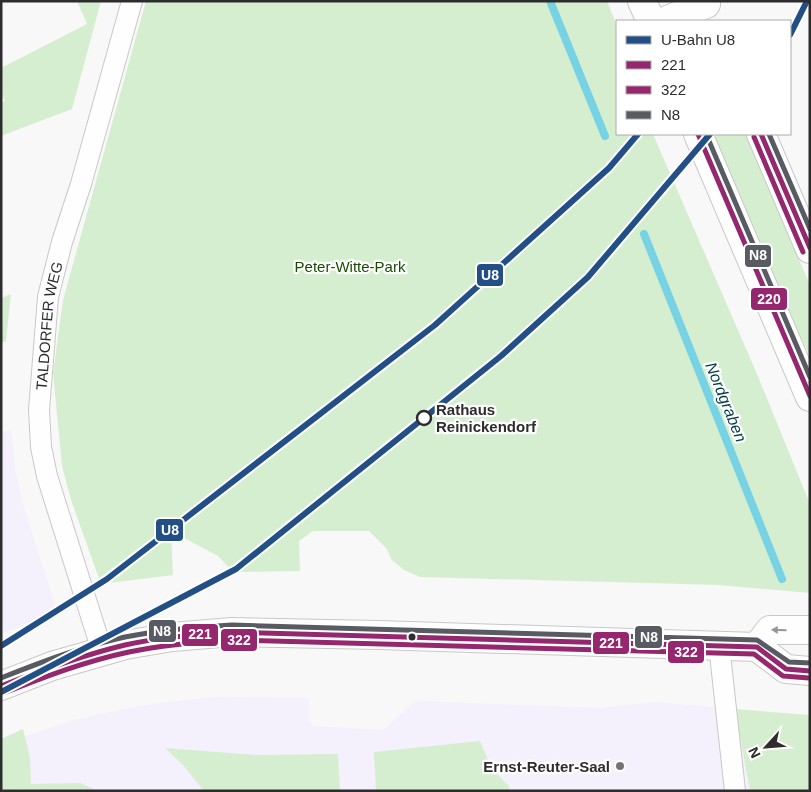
<svg xmlns="http://www.w3.org/2000/svg" width="811" height="792" font-family="Arial,sans-serif">
<style>
.commercial{fill:#f4f0fc}
.green{fill:#d6eed0}
.lines{fill:none;stroke-linecap:round;stroke-linejoin:round}
.stream{stroke:#77d2e3;stroke-width:8}
.minor-casing{stroke:#c8c8c8;stroke-width:22}
.secondary-casing{stroke:#c8c8c8;stroke-width:30}
.minor{stroke:#fefefe;stroke-width:20}
.secondary{stroke:#fefefe;stroke-width:28}
.bus-1-casing{stroke:#fff;stroke-width:9}
.bus-2-casing{stroke:#fff;stroke-width:9}
.bus-3-casing{stroke:#fff;stroke-width:9}
.bus-4-casing{stroke:#fff;stroke-width:9}
.bus-1{stroke:#95276e;stroke-width:5}
.bus-2{stroke:#95276e;stroke-width:5}
.bus-3{stroke:#595b62;stroke-width:5}
.bus-4{stroke:#95276e;stroke-width:5}
.metro-1-casing{stroke:#fff;stroke-width:10}
.metro-1{stroke:#224f86;stroke-width:6}
.oneway{fill:#969696}
.stop-dot{fill:#fff;stroke:#2d2d2e;stroke-width:2.5}
.bus-dot{fill:#2d2d2e;stroke:#fff;stroke-width:2}
.poi-dot{fill:#747475;stroke:#fff;stroke-width:2}
.labels{text-anchor:middle;dominant-baseline:central;stroke-width:4.5;stroke-linejoin:round;paint-order:stroke}
.park-label{font-size:15px;fill:#174d01;stroke:#fff}
.street-label{font-size:15px;fill:#2d2d2e;stroke:#fff}
.stop-label{font-size:15px;font-weight:bold;fill:#2d2d2e;stroke:#fff;text-anchor:start}
.poi-label{font-size:15px;font-weight:bold;fill:#2d2d2e;stroke:#fff;text-anchor:end}
.water-label{font-size:16px;font-style:italic;fill:#003b45;stroke:#fff}
.line-badge{stroke:#fff;stroke-width:2}
.badge-label{font-size:14px;text-anchor:middle;font-weight:bold;fill:#fff}
</style>
<rect width="100%" height="100%" fill="#f8f8f8"/>
<g class="commercial">
<polygon points="11,430 15,467 23,505 57,611 1,634 1,433"/>
<polygon points="216,697 309,698 309,721 313,726 383,730 415,701 599,708 655,702 735,709 750,791 1,791 1,744 74,720 120,710 165,702"/>
</g>
<g class="green">
<polygon points="77,1 101,1 72,109 1,136 1,103 5,101 1,92 1,68 87,24"/>
<polygon points="146,1 607,1 617,26 617,134 653,134 757,374 810,504 810,593 719,585 420,577 404,570 391,559 387,549 369,531 313,531 299,541 300,571 233,572 218,556 171,531 173,575 101,584 71,500 62,466 53,373 63,300"/>
<polygon points="713,134 746,134 810,285 810,356 788,311"/>
<polygon points="11,294 6,341 1,343 1,298"/>
<polygon points="735,709 810,715 810,791 750,791"/>
<polygon points="23,729 30,758 31,784 80,783 98,791 1,789 1,739"/>
<polygon points="480,741 492,769 509,786 509,791 376,791 374,752"/>
<polygon points="165,748 256,755 338,754 340,791 204,791 183,765"/>
</g>
<g class="lines">
<g class="stream">
<polyline points="550,1 605,136"/>
<polyline points="644,234 782,579"/>
</g>
<defs>
<g id="minor">
<polyline points="719,645 735,791"/>
<path id="s1" d="M102,651L47,476L41,447L39,410L48,297L62,242L81,184L132,1"/>
</g>
<g id="secondary">
<polyline points="642,1 651,21"/>
<polyline points="665,21 706,4"/>
<polyline points="698,134 810,397"/>
<polyline points="761,134 810,249"/>
<polyline points="757,647 770,630 810,630"/>
<polyline points="1,686 52,666 125,645 172,637 232,632 378,635 757,647 786,669 810,671"/>
</g>
</defs>
<use href="#minor" class="minor-casing"/>
<use href="#secondary" class="secondary-casing"/>
<use href="#minor" class="minor"/>
<use href="#secondary" class="secondary"/>
<defs>
<path id="bus-1" d="M1,686C42,670 83,655 125,645C160,637 196,635 232,632L757,647L786,669L810,671"/>
<g id="bus-2">
<polyline points="754,137 803,252"/>
<path d="M4,693C44,677 86,661 129,652C163,645 197,642 232,640L754,654L783,676L809,678"/>
</g>
<g id="bus-3">
<polyline points="706,134 810,377"/>
<polyline points="769,134 810,229"/>
<path d="M1,678C41,662 83,646 125,637C161,630 196,627 232,625L757,640L789,662L810,663"/>
</g>
<g id="bus-4">
<polyline points="698,134 810,396"/>
<polyline points="761,134 810,248"/>
</g>
</defs>
<use href="#bus-1" class="bus-1-casing"/>
<use href="#bus-2" class="bus-2-casing"/>
<use href="#bus-3" class="bus-3-casing"/>
<use href="#bus-4" class="bus-4-casing"/>
<use href="#bus-1" class="bus-1"/>
<use href="#bus-2" class="bus-2"/>
<use href="#bus-3" class="bus-3"/>
<use href="#bus-4" class="bus-4"/>
<defs>
<g id="metro-1">
<polyline points="790,35 807,1"/>
<polyline points="1,646 107,579 435,325 609,168 638,134"/>
<polyline points="1,692 236,569 501,356 588,277 710,134"/>
</g>
</defs>
<use href="#metro-1" class="metro-1-casing"/>
<use href="#metro-1" class="metro-1"/>
</g>
<defs><path id="oneway-solid" d="M-6-.8H1V-3.2L6.5 0L1 3.2V.8H-6Z" transform="scale(1.25)"/></defs>
<use class="oneway" href="#oneway-solid" transform="translate(779 630) rotate(-179)"/>
<circle class="stop-dot" cx="424" cy="418" r="7"/>
<circle class="bus-dot" cx="412" cy="637" r="4.5"/>
<circle class="poi-dot" cx="620" cy="766" r="5"/>
<g class="labels">
<g class="park-label">
<text x="350" y="266">Peter-Witte-Park</text>
</g>
<g class="street-label">
<text stroke="none"><textPath href="#s1" startOffset="335">TALDORFER WEG</textPath></text>
</g>
<g class="stop-label">
<text x="436" y="409">Rathaus<tspan x="436" dy="17">Reinickendorf</tspan></text>
</g>
<g class="poi-label">
<text x="610" y="766">Ernst-Reuter-Saal</text>
</g>
<g class="water-label">
<text transform="translate(726 402) rotate(68)">Nordgraben</text>
</g>
</g>
<g class="line-badge">
<rect x="744" y="244" width="28" height="24" rx="5" fill="#595b62"/>
<rect x="476" y="263" width="28" height="24" rx="5" fill="#224f86"/>
<rect x="750" y="287" width="38" height="24" rx="5" fill="#95276e"/>
<rect x="155" y="518" width="29" height="24" rx="5" fill="#224f86"/>
<rect x="148" y="619" width="29" height="24" rx="5" fill="#595b62"/>
<rect x="181" y="623" width="38" height="24" rx="5" fill="#95276e"/>
<rect x="634" y="625" width="29" height="24" rx="5" fill="#595b62"/>
<rect x="220" y="628" width="38" height="24" rx="5" fill="#95276e"/>
<rect x="592" y="631" width="38" height="24" rx="5" fill="#95276e"/>
<rect x="667" y="640" width="38" height="24" rx="5" fill="#95276e"/>
</g>
<g class="badge-label">
<text x="758" y="260">N8</text>
<text x="490" y="280">U8</text>
<text x="769" y="304">220</text>
<text x="170" y="535">U8</text>
<text x="162" y="636">N8</text>
<text x="200" y="639">221</text>
<text x="649" y="642">N8</text>
<text x="239" y="645">322</text>
<text x="611" y="648">221</text>
<text x="686" y="657">322</text>
</g>
<rect width="811" height="792" fill="none" stroke="#2d2d2e" stroke-width="5"/>
<rect x="616" y="20" width="175" height="115" fill="#ffffff" stroke="#ababab"/>
<rect x="626" y="36" width="25" height="8" fill="#224f86" stroke="#ababab"/>
<text x="661" y="45" font-size="15" fill="#2d2d2e">U-Bahn U8</text>
<rect x="626" y="61" width="25" height="8" fill="#95276e" stroke="#ababab"/>
<text x="661" y="70" font-size="15" fill="#2d2d2e">221</text>
<rect x="626" y="86" width="25" height="8" fill="#95276e" stroke="#ababab"/>
<text x="661" y="95" font-size="15" fill="#2d2d2e">322</text>
<rect x="626" y="111" width="25" height="8" fill="#595b62" stroke="#ababab"/>
<text x="661" y="120" font-size="15" fill="#2d2d2e">N8</text>
<g transform="translate(766 747) rotate(244)" stroke="#ffffff" stroke-width="4" paint-order="stroke">
<path d="M0-4L9 19L0 12L-9 19Z" fill="#2d2d2e"/>
<text y="-8" font-size="14" font-weight="bold" text-anchor="middle" fill="#2d2d2e">N</text>
</g>
</svg>
